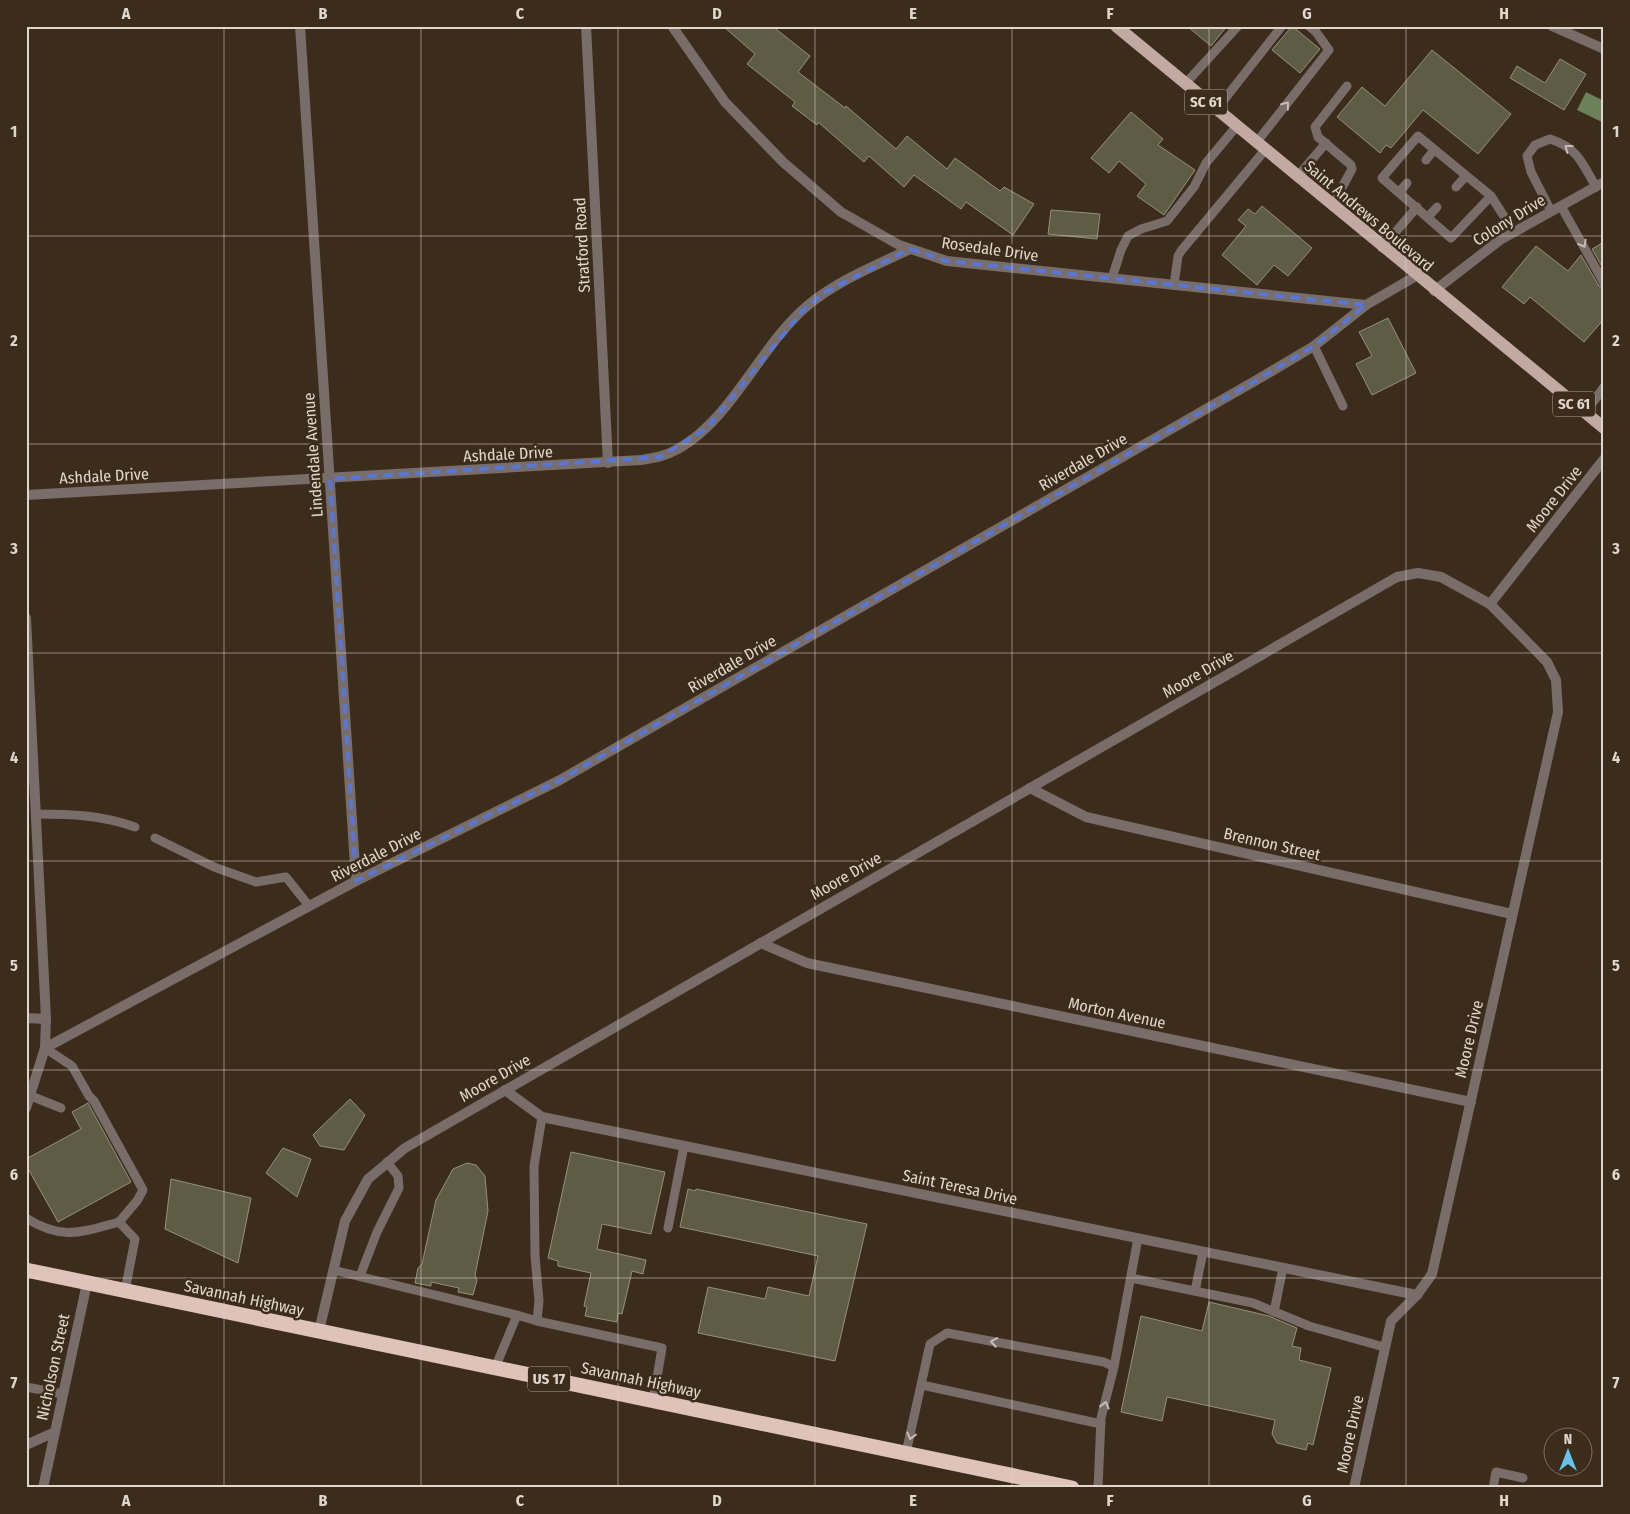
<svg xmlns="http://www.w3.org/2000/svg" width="1630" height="1514" font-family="'Fira Sans Condensed',sans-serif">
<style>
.water{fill:#6a815a}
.building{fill:#5f5c45;stroke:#959179}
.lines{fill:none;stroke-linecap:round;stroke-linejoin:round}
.lane{stroke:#796d6a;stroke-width:9}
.street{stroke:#796d6a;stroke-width:10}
.primary{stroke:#c2aaa3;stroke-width:12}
.highway{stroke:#dfc2ba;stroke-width:15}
.oneway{stroke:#c6bcb4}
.marked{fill:none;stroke:#5877d4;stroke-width:4;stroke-dasharray:10 6;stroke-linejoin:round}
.grid{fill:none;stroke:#e0d7cc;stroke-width:1;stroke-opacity:0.55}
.labels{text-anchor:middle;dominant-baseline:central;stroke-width:5;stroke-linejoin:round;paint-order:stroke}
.shield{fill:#3b2c1c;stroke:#aea497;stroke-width:1}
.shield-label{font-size:15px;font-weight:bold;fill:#e0d7cc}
.street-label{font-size:16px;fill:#e0d7cc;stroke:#3b2c1c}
.neatline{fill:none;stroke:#e0d7cc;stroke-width:2}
.grid-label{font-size:16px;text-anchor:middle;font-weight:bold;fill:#e0d7cc}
</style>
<rect width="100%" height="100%" fill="#3b2c1c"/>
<polygon class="water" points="1586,92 1604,101 1604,123 1577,110"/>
<g class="building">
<polygon points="723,26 772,26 810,56 798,72 845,108 846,106 896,149 907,136 947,169 955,158 1000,191 1004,187 1034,204 1013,235 966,202 961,209 914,175 904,187 869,156 864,162 818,122 817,125 792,106 795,102 747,64 755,54"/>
<polygon points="1187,26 1227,26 1211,46"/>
<polygon points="1292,26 1320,49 1300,73 1272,50"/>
<polygon points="1432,50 1511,114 1478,154 1423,110 1391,148 1386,145 1380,153 1337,117 1362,87 1385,106"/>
<polygon points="1560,59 1586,74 1564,110 1510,78 1517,66 1545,83"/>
<polygon points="1131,112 1163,139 1158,145 1195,170 1164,215 1137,196 1146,184 1119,161 1109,173 1091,158"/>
<polygon points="1262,206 1312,248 1288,276 1274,265 1257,285 1222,255 1246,226 1238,220 1248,209 1255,214"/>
<polygon points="1051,210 1100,214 1097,239 1048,234"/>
<polygon points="1604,242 1604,270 1592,249"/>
<polygon points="1536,246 1568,271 1581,255 1599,286 1604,289 1604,319 1584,342 1530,297 1524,304 1502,287"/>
<polygon points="1388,318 1416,373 1372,395 1356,364 1372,356 1359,332"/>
<polygon points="350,1099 365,1115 344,1150 320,1146 313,1135"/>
<polygon points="88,1103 131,1182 58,1222 26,1165 26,1159 81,1129 72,1112"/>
<polygon points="283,1148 311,1159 297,1197 266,1173"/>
<polygon points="571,1152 665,1172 651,1234 602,1224 597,1249 646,1260 643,1274 632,1271 622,1314 618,1313 617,1322 585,1316 587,1307 584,1306 591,1273 558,1266 558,1261 548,1258"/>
<polygon points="467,1163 476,1165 485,1176 488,1211 475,1275 477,1280 473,1295 458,1292 459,1288 431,1282 431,1286 415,1283 418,1268 422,1264 436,1200 453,1169"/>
<polygon points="171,1179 251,1198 238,1263 165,1229"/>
<polygon points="688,1189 695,1191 696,1189 867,1224 835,1361 698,1333 708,1287 765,1299 768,1287 809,1296 818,1256 680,1227"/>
<polygon points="1209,1302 1269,1316 1297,1328 1292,1346 1301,1348 1299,1360 1331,1368 1313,1445 1308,1443 1306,1450 1277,1443 1272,1434 1275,1420 1167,1397 1162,1421 1121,1412 1141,1316 1202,1331"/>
</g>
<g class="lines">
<g class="lane">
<polyline points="1185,84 1238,26"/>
<polyline points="1216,110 1282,26"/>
<polyline points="1256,143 1329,50 1316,32 1309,26"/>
<polyline points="1426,160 1434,150"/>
<polyline points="1297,177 1326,143"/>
<polyline points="1456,187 1466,176"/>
<polyline points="1399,192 1407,183"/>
<polyline points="1491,196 1451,238 1382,178 1418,136 1491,196 1514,232"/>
<polyline points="1332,206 1352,169 1351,165 1318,137 1315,127 1347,86"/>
<polyline points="1561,206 1604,283"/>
<path d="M1551,211L1531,172L1527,156L1535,145L1550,139C1578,148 1582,163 1596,187"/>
<polyline points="1428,217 1437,207"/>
<polyline points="1382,248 1417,207"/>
<polyline points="1112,278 1121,250 1128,236 1141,229 1167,221 1194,187 1206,163 1236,127"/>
<polyline points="1174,285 1178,256 1181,251 1265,150"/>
<polyline points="1314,346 1343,406"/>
<polyline points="1585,413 1604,387"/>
<path d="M36,814C71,814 101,815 135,827"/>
<polyline points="155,838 214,867 256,882 286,877 309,906"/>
<polyline points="45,1048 72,1066 89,1096 94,1101 143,1190 137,1201 119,1222"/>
<polyline points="31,1096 61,1108"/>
<path d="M26,1218C62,1241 82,1232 119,1222L135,1239L125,1291"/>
<polyline points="668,1228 684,1146"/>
<polyline points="333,1270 517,1315"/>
<polyline points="360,1276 377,1232 399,1188 398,1176 387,1162"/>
<polyline points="1131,1278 1253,1303 1309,1326 1384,1347"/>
<polyline points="1195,1291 1203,1252"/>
<polyline points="1274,1312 1283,1268"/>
<polyline points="537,1321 662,1348 653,1401"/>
<polyline points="1114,1367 1138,1238"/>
<polyline points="495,1368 517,1315 537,1321 539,1301 535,1256 534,1166 542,1117"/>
<polyline points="922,1385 1101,1424"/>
<polyline points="26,1387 63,1394"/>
<polyline points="906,1453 930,1344 947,1333 1104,1362 1114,1367 1101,1418 1098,1488"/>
<polyline points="1493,1488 1496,1472 1523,1478"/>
</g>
<g class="street">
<polyline points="300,26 356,881"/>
<polyline points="586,26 608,463"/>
<polyline points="672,26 725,102 783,162 841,212 899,245 947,261 1366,305"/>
<polyline points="1552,26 1604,49"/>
<polyline points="1434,291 1500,240 1604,182"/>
<path d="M26,495L641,460C654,458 666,456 678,449C733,418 759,347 807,306C836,281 875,266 910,249"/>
<polyline points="1490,604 1604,459"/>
<polyline points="26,618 46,1019 45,1048 26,1108"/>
<polyline points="1030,788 1086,817 1512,914"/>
<polyline points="761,943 807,963 1471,1102"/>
<polyline points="26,1018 46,1019"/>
<polyline points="45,1048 356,881 560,780 1260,378 1314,346 1366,305 1416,276"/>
<polyline points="505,1090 542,1117 1417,1295"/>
<polyline points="319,1331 345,1221 368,1179 405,1148 1397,577 1418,573 1441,577 1490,604 1547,662 1556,680 1558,712 1432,1274 1417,1295 1391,1321 1354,1488"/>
<polyline points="26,1445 55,1432"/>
<polyline points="43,1488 87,1283"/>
</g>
<polyline class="primary" points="1116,26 1604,428"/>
<polyline class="highway" points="26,1270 1072,1488"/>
</g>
<defs><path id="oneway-chevron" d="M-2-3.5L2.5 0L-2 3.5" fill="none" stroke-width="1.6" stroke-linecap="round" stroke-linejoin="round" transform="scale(1.25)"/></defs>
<g class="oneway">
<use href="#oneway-chevron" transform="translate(1286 105) rotate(-51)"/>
<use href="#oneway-chevron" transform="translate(1568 148) rotate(-143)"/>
<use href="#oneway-chevron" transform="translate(1583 244) rotate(61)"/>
<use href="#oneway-chevron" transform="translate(994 1342) rotate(-170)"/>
<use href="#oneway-chevron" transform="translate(1105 1405) rotate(-76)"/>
<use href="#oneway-chevron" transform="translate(911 1436) rotate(104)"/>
</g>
<path class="marked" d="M910,249L947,261L1366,305L1314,346L1260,378L560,780L356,881L330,479L660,457L706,429L806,307L827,291Z"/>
<path class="grid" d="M224,26V1488M421,26V1488M618,26V1488M815,26V1488M1012,26V1488M1209,26V1488M1406,26V1488M26,236H1604M26,444H1604M26,653H1604M26,861H1604M26,1070H1604M26,1278H1604"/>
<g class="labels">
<g class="shield">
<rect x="1185" y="89.5" width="42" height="25" rx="4"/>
<rect x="1553" y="391.5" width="42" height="25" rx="4"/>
<rect x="528" y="1366.5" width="42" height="25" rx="4"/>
</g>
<g class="shield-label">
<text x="1206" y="102">SC 61</text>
<text x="1574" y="404">SC 61</text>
<text x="549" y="1379">US 17</text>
</g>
<g class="street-label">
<text transform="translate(1369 216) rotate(40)">Saint Andrews Boulevard</text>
<text transform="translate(1509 220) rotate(-32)">Colony Drive</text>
<text transform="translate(582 245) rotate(-93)">Stratford Road</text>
<text transform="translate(990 249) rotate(8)">Rosedale Drive</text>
<text transform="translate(508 454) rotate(-3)">Ashdale Drive</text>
<text transform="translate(313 455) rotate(-94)">Lindendale Avenue</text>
<text transform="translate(1083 462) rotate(-30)">Riverdale Drive</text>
<text transform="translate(104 476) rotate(-3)">Ashdale Drive</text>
<text transform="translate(1554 499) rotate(-52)">Moore Drive</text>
<text transform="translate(732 664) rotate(-30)">Riverdale Drive</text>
<text transform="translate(1198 674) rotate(-30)">Moore Drive</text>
<text transform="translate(1272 844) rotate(13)">Brennon Street</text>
<text transform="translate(376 855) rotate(-27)">Riverdale Drive</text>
<text transform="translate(846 876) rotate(-30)">Moore Drive</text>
<text transform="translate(1117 1013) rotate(12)">Morton Avenue</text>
<text transform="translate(1469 1039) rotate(-77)">Moore Drive</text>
<text transform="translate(495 1078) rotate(-30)">Moore Drive</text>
<text transform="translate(960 1187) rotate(12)">Saint Teresa Drive</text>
<text transform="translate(244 1298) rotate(12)">Savannah Highway</text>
<text transform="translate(53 1367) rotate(-78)">Nicholson Street</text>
<text transform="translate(641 1380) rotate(12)">Savannah Highway</text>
<text transform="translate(1350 1434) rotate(-78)">Moore Drive</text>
</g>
</g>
<rect width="1630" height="1514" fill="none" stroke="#3b2c1c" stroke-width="55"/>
<g transform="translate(1568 1452)"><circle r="24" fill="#3b2c1c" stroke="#7d7062"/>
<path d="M0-4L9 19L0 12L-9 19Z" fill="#66c4ef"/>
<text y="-8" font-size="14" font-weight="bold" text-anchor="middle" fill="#e0d7cc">N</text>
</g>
<rect x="28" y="28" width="1574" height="1458" class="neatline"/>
<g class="grid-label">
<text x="126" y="19">A</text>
<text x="323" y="19">B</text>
<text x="520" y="19">C</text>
<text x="717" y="19">D</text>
<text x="913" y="19">E</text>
<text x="1110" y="19">F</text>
<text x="1307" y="19">G</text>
<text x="1504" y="19">H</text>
<text x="14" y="137">1</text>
<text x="1616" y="137">1</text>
<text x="14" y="346">2</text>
<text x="1616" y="346">2</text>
<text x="14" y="554">3</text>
<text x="1616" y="554">3</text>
<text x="14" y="763">4</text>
<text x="1616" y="763">4</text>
<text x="14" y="971">5</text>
<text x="1616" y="971">5</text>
<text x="14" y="1180">6</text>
<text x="1616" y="1180">6</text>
<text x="14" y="1388">7</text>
<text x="1616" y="1388">7</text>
<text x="126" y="1506">A</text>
<text x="323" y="1506">B</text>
<text x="520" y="1506">C</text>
<text x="717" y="1506">D</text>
<text x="913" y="1506">E</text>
<text x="1110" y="1506">F</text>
<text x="1307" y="1506">G</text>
<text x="1504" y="1506">H</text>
</g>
</svg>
